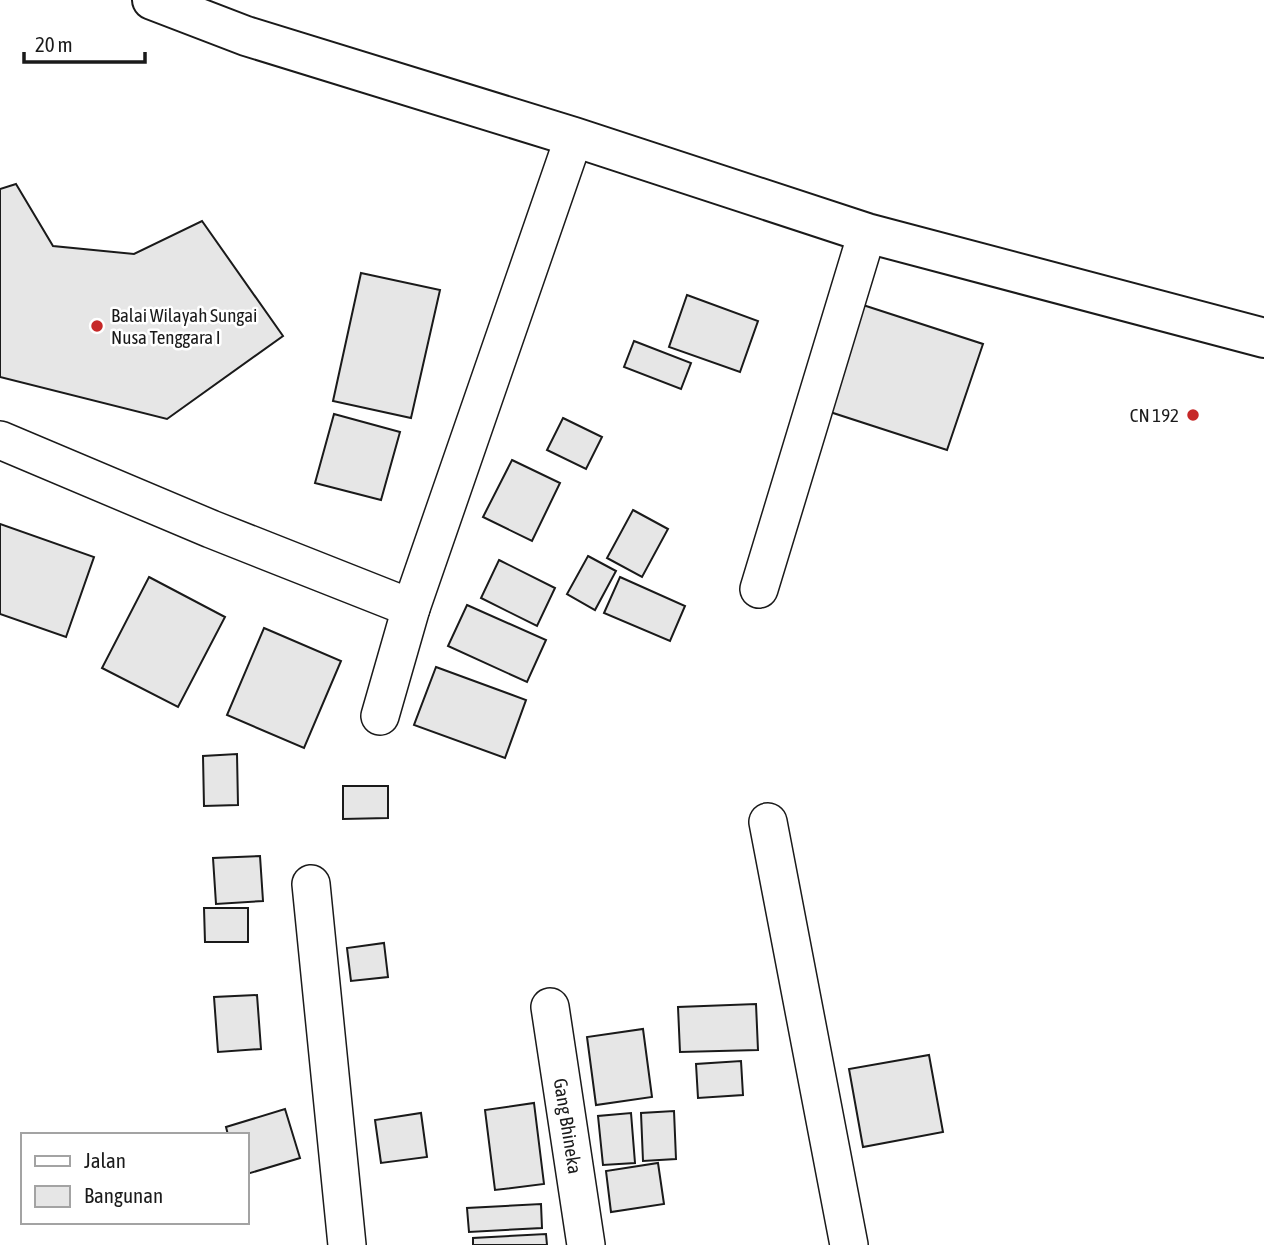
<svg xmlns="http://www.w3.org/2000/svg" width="1264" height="1245" font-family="'Asap Condensed',sans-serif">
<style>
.building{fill:#e6e6e6;stroke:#1a1a1a;stroke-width:2}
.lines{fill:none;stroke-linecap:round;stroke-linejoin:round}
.minor-casing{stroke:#1a1a1a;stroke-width:40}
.trunk-casing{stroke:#1a1a1a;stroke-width:42}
.minor{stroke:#fff;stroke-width:37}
.trunk{stroke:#fff;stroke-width:38}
.poi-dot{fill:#c62828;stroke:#fff;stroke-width:2.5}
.labels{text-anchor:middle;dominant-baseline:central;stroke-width:5;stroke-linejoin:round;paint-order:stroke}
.poi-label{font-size:19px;fill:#1a1a1a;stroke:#fff;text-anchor:start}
.street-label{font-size:19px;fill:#1a1a1a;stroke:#fff}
</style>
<rect width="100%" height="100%" fill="#fff"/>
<g class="building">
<polygon points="16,184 53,246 134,254 202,221 283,336 167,419 0,377 0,189"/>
<polygon points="361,273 440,290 411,418 333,401"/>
<polygon points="687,295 758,321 740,372 669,347"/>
<polygon points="863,305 983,344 947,450 827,411"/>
<polygon points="634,341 691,363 681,389 624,367"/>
<polygon points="334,414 400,432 381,500 315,483"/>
<polygon points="563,418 602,437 586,469 547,450"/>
<polygon points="512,460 560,483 532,541 483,517"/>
<polygon points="633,510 668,529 642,577 607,558"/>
<polygon points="0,524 94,557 66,637 0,614"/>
<polygon points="588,556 616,571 595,610 567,594"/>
<polygon points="499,560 555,588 537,626 481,598"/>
<polygon points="149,577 225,617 178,707 102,668"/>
<polygon points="620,577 685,606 670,641 604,613"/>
<polygon points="467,605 546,640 527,682 448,646"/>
<polygon points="264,628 341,661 304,748 227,715"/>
<polygon points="436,667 526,700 505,758 414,725"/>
<polygon points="237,754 238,805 204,806 203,756"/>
<polygon points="343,786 388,786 388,818 343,819"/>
<polygon points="260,856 263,901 216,904 213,858"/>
<polygon points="204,908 248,908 248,942 205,942"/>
<polygon points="384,943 388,977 351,981 347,948"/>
<polygon points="257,995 261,1049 218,1052 214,997"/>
<polygon points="756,1004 758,1050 680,1052 678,1007"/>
<polygon points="643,1029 652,1097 596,1105 587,1037"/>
<polygon points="929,1055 943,1132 863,1147 849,1069"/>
<polygon points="741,1061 743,1095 698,1098 696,1064"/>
<polygon points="534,1103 544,1184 495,1190 485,1110"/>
<polygon points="285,1109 300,1158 247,1174 247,1135 228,1135 226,1127"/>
<polygon points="674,1111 676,1159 643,1161 641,1113"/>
<polygon points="421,1113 427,1157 381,1163 375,1120"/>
<polygon points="631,1113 635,1163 603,1165 598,1116"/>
<polygon points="658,1163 664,1204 611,1212 606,1171"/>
<polygon points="541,1204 542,1228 469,1232 467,1208"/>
<polygon points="546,1234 547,1245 473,1245 473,1238"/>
</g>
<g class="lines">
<defs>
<g id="minor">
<polyline points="0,440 211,529 411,608"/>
<polyline points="759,589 867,233"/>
<polyline points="380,716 411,608 574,137"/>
<polyline points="768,822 849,1245"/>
<polyline points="311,884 347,1245"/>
<polyline points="550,1007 586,1245"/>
</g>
<polyline id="trunk" points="152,0 246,36 574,137 867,233 1264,338"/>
</defs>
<use href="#minor" class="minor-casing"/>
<use href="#trunk" class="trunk-casing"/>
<use href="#minor" class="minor"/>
<use href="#trunk" class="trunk"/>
</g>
<g class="poi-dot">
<circle cx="97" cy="326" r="7"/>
<circle cx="1193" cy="415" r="7"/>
</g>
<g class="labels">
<g class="poi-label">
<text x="111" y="315">Balai Wilayah Sungai<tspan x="111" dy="22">Nusa Tenggara I</tspan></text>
<text x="1179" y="415" text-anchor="end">CN 192</text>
</g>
<g class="street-label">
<text transform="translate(568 1126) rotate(81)">Gang Bhineka</text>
</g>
</g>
<rect x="21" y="1133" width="228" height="91" fill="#ffffff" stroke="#a3a3a3" stroke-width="2"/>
<rect x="35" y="1156" width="35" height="10" fill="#ffffff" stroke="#a3a3a3" stroke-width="2"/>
<text x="84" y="1168" font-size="21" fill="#1a1a1a">Jalan</text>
<rect x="35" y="1186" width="35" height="21" fill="#e6e6e6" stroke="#a3a3a3" stroke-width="2"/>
<text x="84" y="1203" font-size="21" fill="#1a1a1a">Bangunan</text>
<path d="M24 52v10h121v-10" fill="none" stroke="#1a1a1a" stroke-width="3.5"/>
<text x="35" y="52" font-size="21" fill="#1a1a1a" stroke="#ffffff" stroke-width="5" paint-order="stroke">20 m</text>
</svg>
